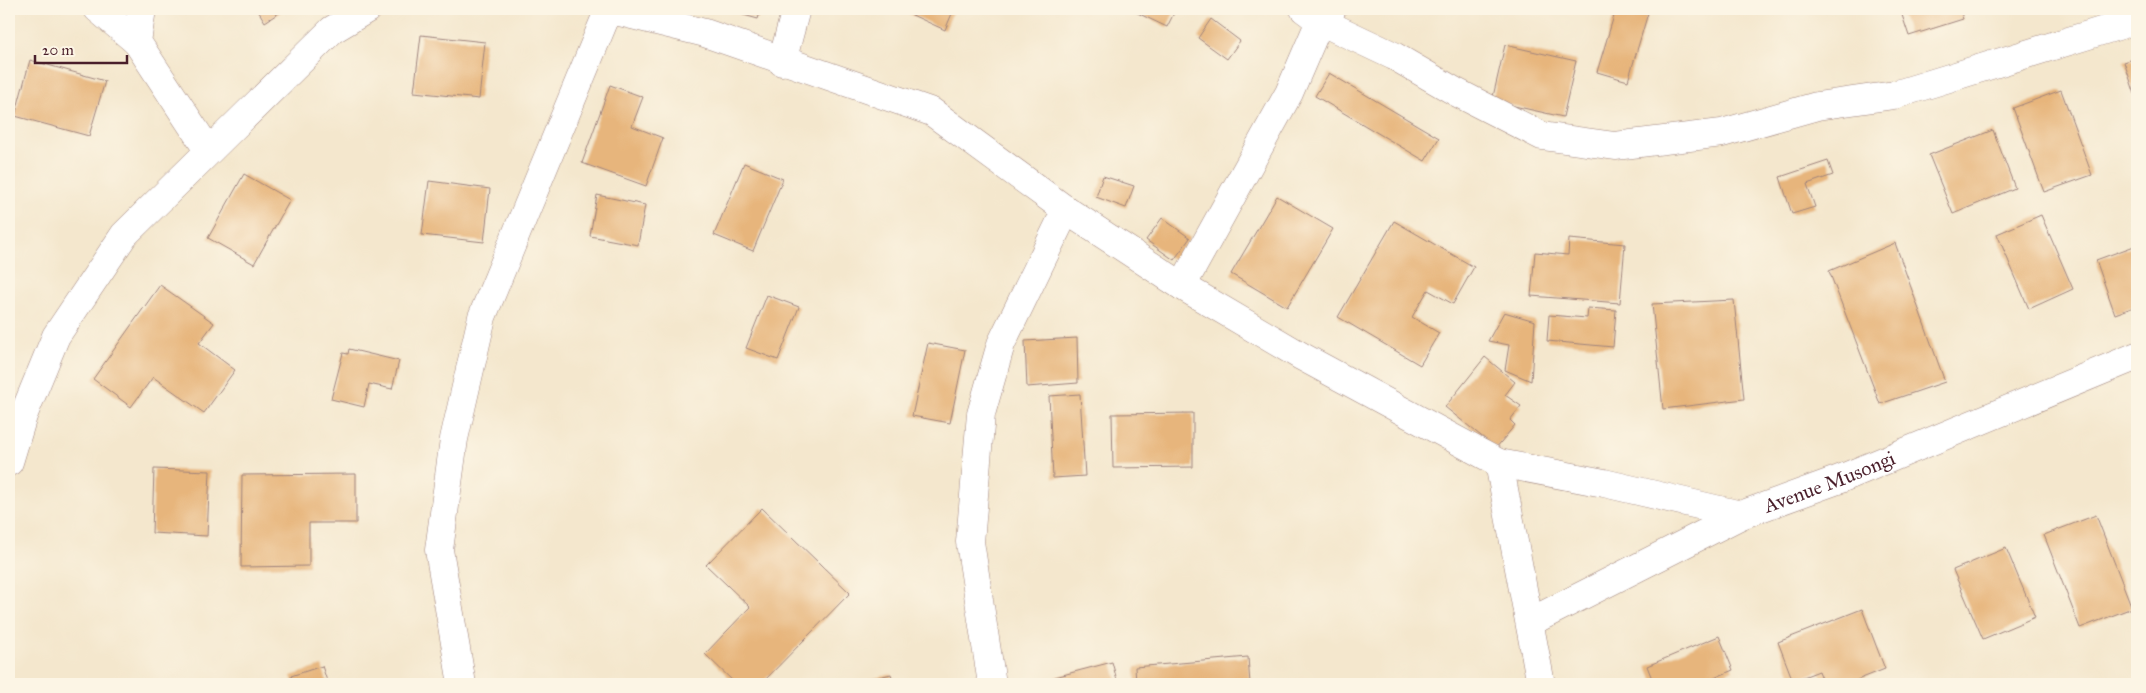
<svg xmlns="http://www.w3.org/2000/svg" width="2146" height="693" font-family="'IM FELL Great Primer',serif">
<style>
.building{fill:#e7b57c}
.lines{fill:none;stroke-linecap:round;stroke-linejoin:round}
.minor-casing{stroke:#9f837c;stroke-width:29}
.minor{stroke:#fff;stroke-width:28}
.labels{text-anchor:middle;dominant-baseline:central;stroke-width:4;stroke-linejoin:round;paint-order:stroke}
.street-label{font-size:20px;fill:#4a1f2b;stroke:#fcf5e5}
</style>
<rect width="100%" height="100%" fill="#fcf5e5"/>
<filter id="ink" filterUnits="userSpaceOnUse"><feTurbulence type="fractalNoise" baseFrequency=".02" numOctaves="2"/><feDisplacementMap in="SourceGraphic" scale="10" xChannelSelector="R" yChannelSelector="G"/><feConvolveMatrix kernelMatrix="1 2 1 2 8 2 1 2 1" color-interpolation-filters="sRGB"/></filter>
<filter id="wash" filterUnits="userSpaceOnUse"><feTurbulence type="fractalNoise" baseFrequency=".0096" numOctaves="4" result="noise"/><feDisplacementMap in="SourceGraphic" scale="20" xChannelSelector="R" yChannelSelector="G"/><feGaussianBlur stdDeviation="1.12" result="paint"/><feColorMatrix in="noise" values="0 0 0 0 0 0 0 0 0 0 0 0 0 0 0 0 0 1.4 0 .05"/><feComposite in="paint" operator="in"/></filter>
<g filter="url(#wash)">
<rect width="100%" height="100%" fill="#f4e7cd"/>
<g id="blocks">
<g class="building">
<polygon points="257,9 285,9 265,22"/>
<polygon points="722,9 761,9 758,19"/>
<polygon points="899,9 954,9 945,30"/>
<polygon points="1129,9 1176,9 1167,27"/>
<polygon points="1616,9 1635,9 1648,13 1628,81 1597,72"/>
<polygon points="1900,9 1960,9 1963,19 1909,36"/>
<polygon points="1211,19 1240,41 1227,59 1198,38"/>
<polygon points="421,35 485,42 479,99 414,92"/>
<polygon points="1505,45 1576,61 1563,117 1492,101"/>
<polygon points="2137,58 2137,100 2124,62"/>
<polygon points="30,60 105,81 89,136 15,116"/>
<polygon points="1329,73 1439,138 1425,161 1315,96"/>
<polygon points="610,85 643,97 632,126 663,138 646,186 582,163"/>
<polygon points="2061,90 2092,175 2044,192 2013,108"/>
<polygon points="1993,130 2015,188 1953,214 1929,155"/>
<polygon points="1828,161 1833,175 1807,184 1815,207 1792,214 1780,177"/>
<polygon points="744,163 783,179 753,251 714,235"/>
<polygon points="244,174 290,200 254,264 208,238"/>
<polygon points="1103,176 1134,186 1126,208 1096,197"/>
<polygon points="429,181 490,189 484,242 422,235"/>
<polygon points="597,195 645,205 638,245 590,236"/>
<polygon points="1277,196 1333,229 1287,307 1231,274"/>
<polygon points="2041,215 2073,289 2029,309 1997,234"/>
<polygon points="1162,218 1190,238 1174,260 1146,240"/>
<polygon points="1394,221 1474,267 1453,304 1428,290 1412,317 1439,333 1420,365 1338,317"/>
<polygon points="1569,239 1625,244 1620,303 1531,296 1535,252 1568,255"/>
<polygon points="1895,243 1945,382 1880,404 1829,271"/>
<polygon points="2137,245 2137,306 2115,314 2096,260"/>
<polygon points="160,285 214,323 199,343 235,370 204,413 153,377 131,407 93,379"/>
<polygon points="767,295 799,307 778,360 746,348"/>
<polygon points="1734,300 1744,399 1663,409 1652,304"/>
<polygon points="1588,308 1616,310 1613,347 1547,341 1549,315 1587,318"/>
<polygon points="1504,312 1535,321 1531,381 1505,370 1509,345 1488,341"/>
<polygon points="1077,338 1078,383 1027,387 1025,341"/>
<polygon points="928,343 965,350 950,423 912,416"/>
<polygon points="349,349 399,361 392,389 369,384 364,407 331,399 343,353 348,354"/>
<polygon points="1485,357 1515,382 1505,395 1521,406 1510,420 1515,425 1496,448 1445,407"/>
<polygon points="1080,394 1085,476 1053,478 1049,396"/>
<polygon points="1193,413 1193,467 1113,468 1112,414"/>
<polygon points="154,469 210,471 207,536 152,533"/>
<polygon points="356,474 356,523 309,523 309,566 241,567 242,475"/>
<polygon points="762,508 850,593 761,684 736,684 705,654 750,607 706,565"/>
<polygon points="2096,515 2132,608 2080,628 2044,535"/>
<polygon points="2006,548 2035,617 1983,639 1953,570"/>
<polygon points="1862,609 1885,669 1857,680 1859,684 1824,684 1819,671 1793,681 1778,642"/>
<polygon points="1719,636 1733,670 1714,678 1717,684 1654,684 1647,666"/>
<polygon points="1248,657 1250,684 1136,684 1135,667"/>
<polygon points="1112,662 1118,684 1057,684 1055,677"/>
<polygon points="322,666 328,684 294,684 291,676"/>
<polygon points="891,674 894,684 852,684"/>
</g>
</g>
</g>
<g filter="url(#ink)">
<use href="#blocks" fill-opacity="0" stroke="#9f837c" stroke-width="1"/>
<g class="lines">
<defs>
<g id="minor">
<polyline points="98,9 137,42"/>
<polyline points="142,9 137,42 208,150"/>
<polyline points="607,9 705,33 932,112 1066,210 1182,286 1301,356 1499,463 1541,684"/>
<polyline points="1304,9 1320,21 1394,56 1456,92 1542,136 1615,146 1722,133 1817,106 1894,95 2137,20"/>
<polyline points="782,62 796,9"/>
<polyline points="1182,286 1289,93 1320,21 1332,9"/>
<polyline points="9,462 23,416 56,336 124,235 332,30 367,9"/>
<polyline points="1499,463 1604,483 1741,515"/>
<path id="s1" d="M1530,622L1741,515L1840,479L2137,356"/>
<polyline points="462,684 439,550 454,439 482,317 609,9"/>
<polyline points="992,684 970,542 981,414 1001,344 1066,210"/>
</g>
</defs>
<use href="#minor" class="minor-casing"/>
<use href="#minor" class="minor"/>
</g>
</g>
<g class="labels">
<g class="street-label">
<text stroke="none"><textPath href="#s1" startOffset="331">Avenue Musongi</textPath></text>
</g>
</g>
<rect width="2146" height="693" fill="none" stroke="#fcf5e5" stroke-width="30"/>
<path d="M35 55v8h92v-8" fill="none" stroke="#4a1f2b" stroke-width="2.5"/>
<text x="42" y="55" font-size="15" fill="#4a1f2b" stroke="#fcf5e5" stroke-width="4" paint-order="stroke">20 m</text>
</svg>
